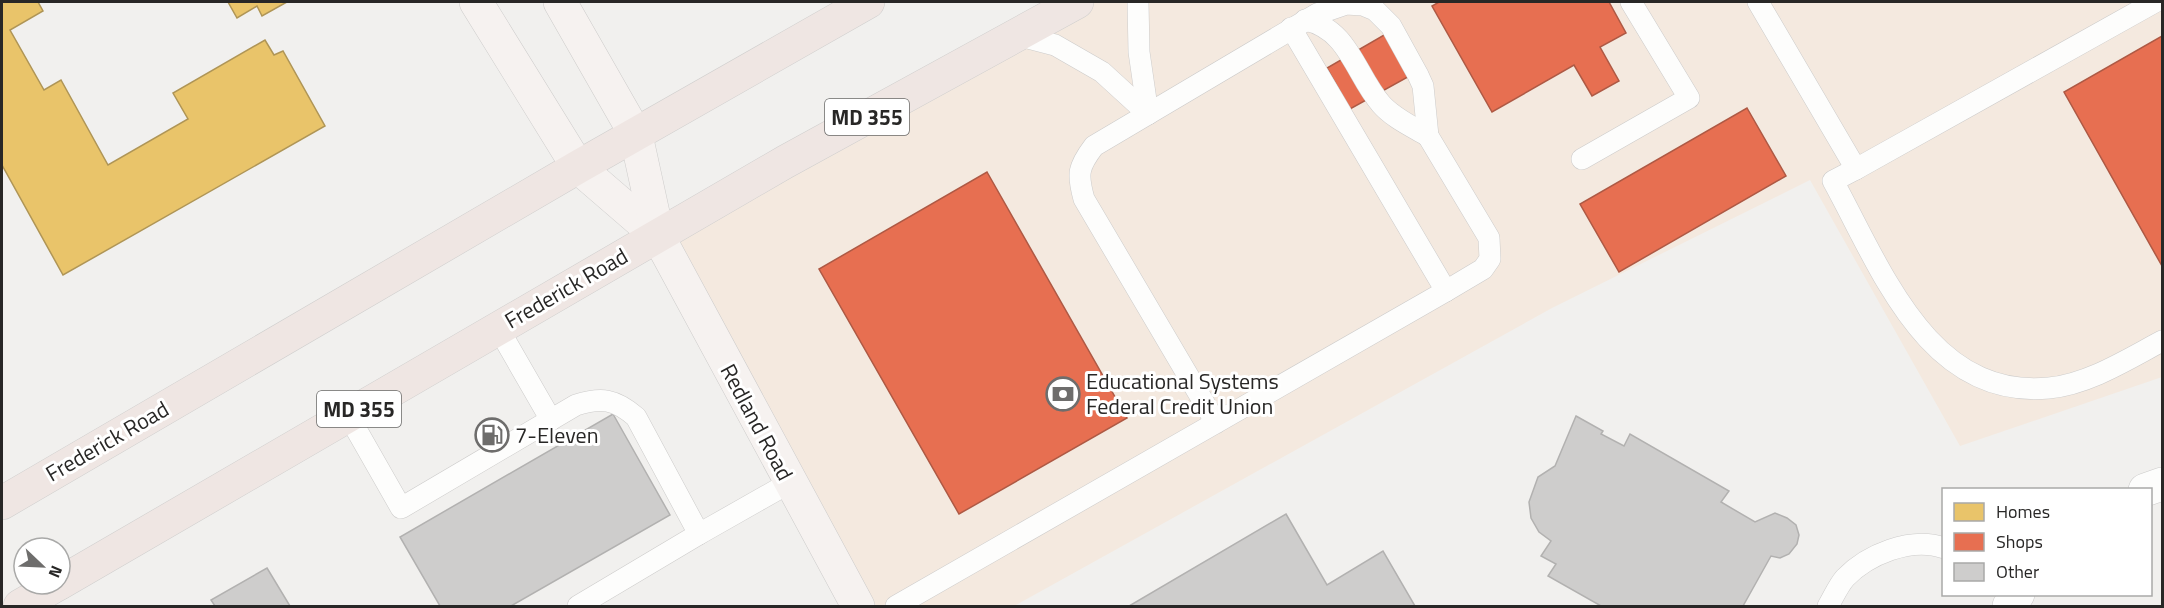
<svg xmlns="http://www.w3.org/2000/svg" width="2164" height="608" font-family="'Titillium Web',sans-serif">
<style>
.commercial{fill:#f4e9df}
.homes{fill:#e9c46a;stroke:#af9556;stroke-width:1.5}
.shops{fill:#e76f51;stroke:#ae5944;stroke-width:1.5}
.building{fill:#cecdcc;stroke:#b2b1b0;stroke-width:1.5}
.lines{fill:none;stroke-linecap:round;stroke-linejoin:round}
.service-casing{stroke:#cccbca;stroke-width:22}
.minor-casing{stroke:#cccbca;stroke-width:34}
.secondary-casing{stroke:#cccbca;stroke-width:34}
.primary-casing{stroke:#cfcecd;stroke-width:34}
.service{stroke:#fdfdfc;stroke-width:21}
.minor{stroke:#fdfdfc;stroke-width:33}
.secondary{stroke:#f6f2f0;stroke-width:33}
.primary{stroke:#efe6e3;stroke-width:33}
.labels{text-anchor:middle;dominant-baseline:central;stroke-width:6;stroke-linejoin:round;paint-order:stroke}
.shield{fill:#fff;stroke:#686867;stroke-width:1.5}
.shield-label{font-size:21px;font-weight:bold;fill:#282726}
.street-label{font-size:22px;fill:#282726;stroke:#fff}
.poi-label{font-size:22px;fill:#282726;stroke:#fff;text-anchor:start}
</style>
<rect width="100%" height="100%" fill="#f1f0ee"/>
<polygon class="commercial" points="1077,2 2162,2 2162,377 1960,446 1810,180 1552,308 1014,606 858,606 789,483 642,244"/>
<g class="homes">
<polygon points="2,2 38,2 43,11 10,30 44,90 61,80 108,165 188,119 173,93 265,40 274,55 283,51 325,126 63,275 2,165"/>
<polygon points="228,2 287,2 262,16 257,6 237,18"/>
</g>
<g class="shops">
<polygon points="1439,2 1609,2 1626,33 1600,47 1619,81 1592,96 1574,65 1492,112 1432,6"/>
<polygon points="1391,31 1415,73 1350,109 1327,68"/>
<polygon points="2162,36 2162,266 2064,92"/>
<polygon points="1747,108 1786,176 1619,272 1580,204"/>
<polygon points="987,172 1127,418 959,514 819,269"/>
</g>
<g class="building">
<polygon points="613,414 670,515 511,606 440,606 400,537"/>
<polygon points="1576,416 1603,431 1601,434 1624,446 1630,434 1729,491 1721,502 1755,522 1775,513 1787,518 1796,525 1799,535 1797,544 1789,554 1780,558 1771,556 1743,606 1601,606 1548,576 1556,564 1541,556 1551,541 1539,532 1531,518 1529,502 1538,477 1555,466"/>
<polygon points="1286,514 1327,585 1383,551 1415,606 1129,606"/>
<polygon points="267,568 290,606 215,606 211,600"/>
</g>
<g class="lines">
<defs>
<g id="service">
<polyline points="1138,2 1139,52 1148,114"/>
<polyline points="1758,2 1856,169 2155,2"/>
<path d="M1305,20C1349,29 1355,74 1381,104C1393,118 1413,127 1428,136"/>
<polyline points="1291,28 1446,291"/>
<polyline points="1016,35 1055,45 1102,72 1148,114"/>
<polyline points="1582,159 1689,98 1631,2"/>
<path d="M1856,169L1833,181C1881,268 1928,400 2049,388C2089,384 2128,359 2162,341"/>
<polyline points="498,328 551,420"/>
<path d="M348,415L401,508L576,405C602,397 615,399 636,417L699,534L789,483"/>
<polyline points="578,606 699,534"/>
<path d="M896,606L1446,291L1483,269L1490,259L1489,238L1428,136L1423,86L1418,75L1391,26L1375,10L1363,5L1346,4L1317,14L1094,146C1078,167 1077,174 1084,199L1216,423"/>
<path d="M1828,606C1833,598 1838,586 1845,578C1867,555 1911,536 1944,548"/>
</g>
<g id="minor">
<polyline points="2145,490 2162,484"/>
<polyline points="2009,606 2018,594"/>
</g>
<g id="secondary">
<polyline points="476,2 578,167 658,236"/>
<polyline points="560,2 636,135 658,236 858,606"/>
</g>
<g id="primary">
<polyline points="2,503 578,167 868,2"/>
<polyline points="60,583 785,162 1077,2"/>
<polyline points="20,606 58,584"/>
</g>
</defs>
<use href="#service" class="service-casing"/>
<use href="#minor" class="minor-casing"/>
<use href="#secondary" class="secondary-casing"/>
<use href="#primary" class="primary-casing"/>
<use href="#service" class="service"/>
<use href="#minor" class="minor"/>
<use href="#secondary" class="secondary"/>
<use href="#primary" class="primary"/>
</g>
<defs>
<symbol id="bank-ring" viewBox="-11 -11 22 22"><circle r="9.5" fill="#fff" stroke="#6e6d6c" stroke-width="1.5"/><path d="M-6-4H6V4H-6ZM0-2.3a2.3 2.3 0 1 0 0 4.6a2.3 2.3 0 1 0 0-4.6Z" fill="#6e6d6c"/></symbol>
<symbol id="fuel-ring" viewBox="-11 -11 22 22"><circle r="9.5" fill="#fff" stroke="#6e6d6c" stroke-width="1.5"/><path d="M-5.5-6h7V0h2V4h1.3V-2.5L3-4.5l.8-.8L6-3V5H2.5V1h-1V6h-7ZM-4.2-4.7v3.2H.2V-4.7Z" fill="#6e6d6c"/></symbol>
</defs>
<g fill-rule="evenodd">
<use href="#bank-ring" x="1044" y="375" width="38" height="38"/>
<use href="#fuel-ring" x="473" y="416" width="38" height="38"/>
</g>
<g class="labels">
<g class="shield">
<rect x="825" y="99" width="84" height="36" rx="4.5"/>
<rect x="317" y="391" width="84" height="36" rx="4.5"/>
</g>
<g class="shield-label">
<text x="867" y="117">MD 355</text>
<text x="359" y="409">MD 355</text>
</g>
<g class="street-label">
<text transform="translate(566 288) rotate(-30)">Frederick Road</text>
<text transform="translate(757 422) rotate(62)">Redland Road</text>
<text transform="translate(107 441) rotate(-30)">Frederick Road</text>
</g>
<g class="poi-label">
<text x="1086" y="381">Educational Systems<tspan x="1086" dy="25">Federal Credit Union</tspan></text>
<text x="515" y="435">7-Eleven</text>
</g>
</g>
<rect width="2164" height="608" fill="none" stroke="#282726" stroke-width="6"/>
<rect x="1942" y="488" width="210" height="108" fill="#ffffff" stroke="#a9a9a8" stroke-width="1.5"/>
<rect x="1954" y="503" width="30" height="18" fill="#e9c46a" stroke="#a9a9a8" stroke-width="1.5"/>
<text x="1996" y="518" font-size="18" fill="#282726">Homes</text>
<rect x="1954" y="533" width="30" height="18" fill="#e76f51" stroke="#a9a9a8" stroke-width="1.5"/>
<text x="1996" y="548" font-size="18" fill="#282726">Shops</text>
<rect x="1954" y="563" width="30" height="18" fill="#cecdcc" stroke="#a9a9a8" stroke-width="1.5"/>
<text x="1996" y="578" font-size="18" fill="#282726">Other</text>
<g transform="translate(42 566) rotate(113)"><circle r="28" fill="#ffffff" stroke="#a9a9a8" stroke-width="1.5"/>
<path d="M0-4.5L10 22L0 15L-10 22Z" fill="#6e6d6c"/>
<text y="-9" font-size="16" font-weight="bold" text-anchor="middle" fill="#282726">N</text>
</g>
</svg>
